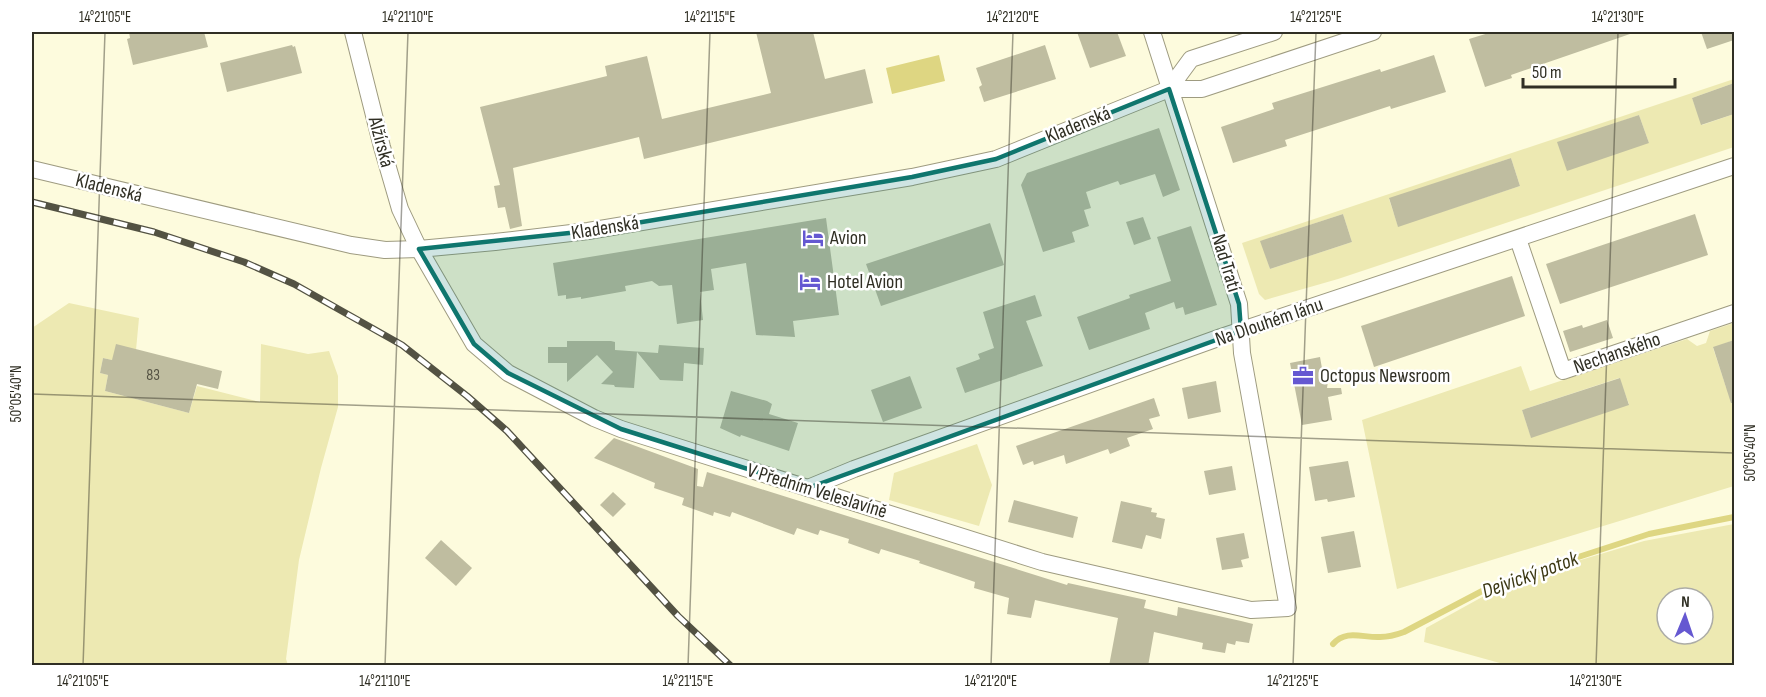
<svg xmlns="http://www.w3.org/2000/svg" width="1766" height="697" font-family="'Sofia Sans Condensed',sans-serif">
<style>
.green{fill:#ede9b2;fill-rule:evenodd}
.water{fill:#ded682}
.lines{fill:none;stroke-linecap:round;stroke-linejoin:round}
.stream{stroke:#ded682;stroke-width:6}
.building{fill:#bfbda0}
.street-casing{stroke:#9e9b80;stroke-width:18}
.street{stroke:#fff;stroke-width:16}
.rail-casing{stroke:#535243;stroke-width:7}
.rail{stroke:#fff;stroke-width:4.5;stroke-dasharray:14;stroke-linecap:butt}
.marked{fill:#0f766e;fill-opacity:0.2;stroke:#0f766e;stroke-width:4.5;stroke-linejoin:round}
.ticks{fill:none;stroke:#302f24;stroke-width:1.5;stroke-opacity:0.45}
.labels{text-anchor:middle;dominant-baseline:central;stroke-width:5;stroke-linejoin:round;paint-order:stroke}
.number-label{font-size:16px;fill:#545243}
.street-label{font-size:20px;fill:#302f24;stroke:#fff}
.poi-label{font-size:20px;fill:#302f24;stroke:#fff;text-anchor:start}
.water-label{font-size:21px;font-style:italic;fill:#3c3814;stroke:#fff}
.neatline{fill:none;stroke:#302f24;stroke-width:2}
.ticks-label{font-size:15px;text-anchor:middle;fill:#302f24}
</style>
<rect width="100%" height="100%" fill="#fdfbdd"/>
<g class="green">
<path d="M1734,79V83L1692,98L1702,125L1734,114V147L1338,279L1265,300L1259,294L1242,243ZM1639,115L1649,143L1616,123ZM1511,158L1520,186L1398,226L1389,199ZM1343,214L1352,242L1270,269L1261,241Z"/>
<polygon points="69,303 139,318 136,350 112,360 103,358 100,373 108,375 105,391 189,413 197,386 260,402 261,344 308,354 329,351 338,376 338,407 321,468 299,560 286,659 288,665 32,666 32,328"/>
<path d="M1734,323V340L1713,348L1726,387L1734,384V486L1397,589L1362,420L1521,366L1530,391L1687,339L1697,346L1706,343L1710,331ZM1619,378L1629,404L1531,437L1522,410Z"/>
<polygon points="977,444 992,485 979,526 889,500 894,473"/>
<path d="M1734,524V665H1507L1424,642L1426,628L1484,596L1564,565L1644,541ZM1667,598H1703V634H1667Z"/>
</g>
<polygon class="water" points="939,55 945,81 892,94 886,68"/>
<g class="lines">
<path class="stream" d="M1333,644C1346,629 1363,638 1380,637C1388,637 1396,635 1404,632L1484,590L1566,561L1649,534L1734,517"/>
</g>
<g class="building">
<polygon points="129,32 204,32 208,47 133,65 127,39 130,38"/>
<polygon points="756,32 813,32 825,79 865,69 873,103 644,159 639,137 513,168 522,226 510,229 505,207 498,208 494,186 500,185 480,107 607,76 605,66 647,56 662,119 771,93"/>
<polygon points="1077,32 1117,32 1126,56 1090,68"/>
<polygon points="1492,32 1630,32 1630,34 1511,75 1512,78 1485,87 1469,39"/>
<polygon points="1701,32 1734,32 1734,40 1707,49"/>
<polygon points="292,45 293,47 295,46 302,73 227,92 220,63"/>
<polygon points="1045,45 1056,79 984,102 979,87 982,85 976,68"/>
<polygon points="1434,55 1446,92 1391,109 1390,106 1285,140 1287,146 1233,163 1221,127 1274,109 1272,103 1380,69 1381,72"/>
<polygon points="1734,83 1734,114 1701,125 1692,98"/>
<polygon points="1639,115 1649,143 1567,171 1557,142"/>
<polygon points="1159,128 1180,190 1163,197 1155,174 1120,185 1118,181 1086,192 1091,208 1084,210 1089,226 1072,232 1075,242 1043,252 1021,185 1027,173"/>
<polygon points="1511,158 1520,186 1398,227 1389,198"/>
<polygon points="1343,214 1352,242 1270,269 1260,241"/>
<polygon points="1695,214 1708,255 1560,304 1546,264"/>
<polygon points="1143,217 1151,239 1134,245 1126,222"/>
<polygon points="826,218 839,315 793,321 795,337 756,335 746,263 711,269 714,290 700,292 703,320 677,324 672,285 659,286 652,281 625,286 626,291 581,299 581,297 566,299 566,295 558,296 553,263"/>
<polygon points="990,223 1004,265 881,306 866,264"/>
<polygon points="1191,226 1217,305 1185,315 1183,307 1176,309 1174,302 1145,313 1150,329 1089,350 1077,317 1130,298 1129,295 1171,281 1157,237"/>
<polygon points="1512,276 1525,316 1374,367 1361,326"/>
<polygon points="1035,295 1042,316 1026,321 1043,366 965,393 956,368 980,359 978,354 994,348 983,312"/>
<polygon points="1607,320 1613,338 1570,352 1563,331 1582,325 1583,328"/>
<polygon points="1734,340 1734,403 1731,403 1713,347"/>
<polygon points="567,341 611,341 615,342 615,350 658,353 659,345 704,348 703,365 684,363 683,381 660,380 637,352 634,388 615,387 614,385 601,384 613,372 597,355 567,382 567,363 548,363 548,347 567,347"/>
<polygon points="116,344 222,371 218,389 197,384 189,413 105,391 108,375 100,373 103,358 112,360"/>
<polygon points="1320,357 1323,374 1328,381 1327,388 1341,388 1342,394 1328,397 1332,420 1302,425 1290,363"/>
<polygon points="910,376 922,408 883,422 871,390"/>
<polygon points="1620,378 1629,405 1531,438 1522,410"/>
<polygon points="1216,381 1221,412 1188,419 1182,388"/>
<polygon points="731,391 767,401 772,404 769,414 798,423 789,451 741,435 740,437 720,428"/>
<polygon points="1154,398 1160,416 1149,419 1153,429 1127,438 1130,446 1110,454 1108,449 1066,464 1064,455 1034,465 1033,461 1023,465 1016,446"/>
<polygon points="614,438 698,469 697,486 703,487 707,472 1067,585 1068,583 1146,600 1144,608 1177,616 1178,607 1241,621 1253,624 1249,643 1236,641 1235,645 1227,643 1225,653 1202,649 1203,643 1154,632 1148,666 1109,666 1118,618 1035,600 1031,618 1007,614 1009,598 974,588 975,582 919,563 920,561 881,549 879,554 848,543 849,539 820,530 818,535 797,528 794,535 732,512 730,517 714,512 713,516 682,505 684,498 654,488 655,483 594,458"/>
<polygon points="1348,461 1355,497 1328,502 1327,499 1315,501 1309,467"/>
<polygon points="1232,466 1236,490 1209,495 1204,471"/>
<polygon points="613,492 626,504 613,517 600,505"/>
<polygon points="1014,500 1078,517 1073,538 1008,522"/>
<polygon points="1121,501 1152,508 1151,512 1157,513 1156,517 1165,519 1161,539 1146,535 1142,549 1112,542"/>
<polygon points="1354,531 1361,567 1328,573 1321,537"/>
<polygon points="1244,533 1249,558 1241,560 1243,567 1222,570 1216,538"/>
<polygon points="441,540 472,568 456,586 425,558"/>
</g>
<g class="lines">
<defs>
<g id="street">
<polyline points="353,32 382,147 400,209 419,249 474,344 508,373 594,418 621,429 1042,562 1251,610 1288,608 1242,353 1239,304 1152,32"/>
<polyline points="1169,89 1191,59 1274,32"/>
<polyline points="32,169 351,245 385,250 419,249 495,242 588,231 912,177 996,159 1169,89 1202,89 1373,32"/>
<polyline points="1518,239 1563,371 1734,313"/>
<polyline points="808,488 854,469 1221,337 1734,166"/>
</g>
</defs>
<use href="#street" class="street-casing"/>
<use href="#street" class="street"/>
<defs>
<polyline id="rail" points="32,202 154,232 244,262 294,284 402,345 467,396 507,431 678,616 731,666"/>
</defs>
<use href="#rail" class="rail-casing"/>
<use href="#rail" class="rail"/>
</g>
<path class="marked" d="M1169,89L1239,304L1241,331L808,488L621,429L508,373L474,344L419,249L588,231L912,177L996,159Z"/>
<path class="ticks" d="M32,394L1734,453M83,666L105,32M385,666L408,32M688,666L710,32M991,666L1013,32M1293,666L1316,32M1596,666L1618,32"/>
<defs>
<symbol id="hotel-bare" viewBox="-9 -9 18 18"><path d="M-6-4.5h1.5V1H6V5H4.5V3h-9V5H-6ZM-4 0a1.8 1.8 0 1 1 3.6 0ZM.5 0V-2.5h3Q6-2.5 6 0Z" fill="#6558d1" stroke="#fff" stroke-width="2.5" paint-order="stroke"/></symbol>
<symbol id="office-bare" viewBox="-9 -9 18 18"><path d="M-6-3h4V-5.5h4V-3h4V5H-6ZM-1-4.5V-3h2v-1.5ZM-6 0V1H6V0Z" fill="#6558d1" stroke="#fff" stroke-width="2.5" paint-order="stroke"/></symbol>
</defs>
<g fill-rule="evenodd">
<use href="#hotel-bare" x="798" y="223" width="30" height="30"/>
<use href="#hotel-bare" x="795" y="267" width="30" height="30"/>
<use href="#office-bare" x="1288" y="361" width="30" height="30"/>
</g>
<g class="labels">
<g class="number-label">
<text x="153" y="375">83</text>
</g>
<g class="street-label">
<text transform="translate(1078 125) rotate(-22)">Kladenská</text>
<text transform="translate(381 142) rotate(75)">Alžírská</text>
<text transform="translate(109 188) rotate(14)">Kladenská</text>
<text transform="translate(605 228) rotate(-9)">Kladenská</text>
<text transform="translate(1226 263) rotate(73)">Nad Tratí</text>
<text transform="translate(1269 322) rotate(-19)">Na Dlouhém lánu</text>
<text transform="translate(1617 353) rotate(-19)">Nechanského</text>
<text transform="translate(817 491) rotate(17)">V Předním Veleslavíně</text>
</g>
<g class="poi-label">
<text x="830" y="238">Avion</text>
<text x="827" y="282">Hotel Avion</text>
<text x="1320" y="376">Octopus Newsroom</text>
</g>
<g class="water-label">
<text transform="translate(1530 575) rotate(-20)">Dejvický potok</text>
</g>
</g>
<rect width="1766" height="697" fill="none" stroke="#ffffff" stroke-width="66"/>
<g transform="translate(1685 616) rotate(2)"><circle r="28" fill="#ffffff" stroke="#acaca7" stroke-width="1.5"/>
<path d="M0-4.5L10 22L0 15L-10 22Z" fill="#6558d1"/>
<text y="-9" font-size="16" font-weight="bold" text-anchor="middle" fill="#302f24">N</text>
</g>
<path d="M1523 78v9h152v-9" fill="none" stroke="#302f24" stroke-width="3"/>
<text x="1532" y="78" font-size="18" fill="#302f24" stroke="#ffffff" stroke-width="4.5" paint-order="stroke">50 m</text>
<rect x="33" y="33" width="1700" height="631" class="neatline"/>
<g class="ticks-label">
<text x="105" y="22">14°21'05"E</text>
<text x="408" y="22">14°21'10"E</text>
<text x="710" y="22">14°21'15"E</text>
<text x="1013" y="22">14°21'20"E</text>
<text x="1316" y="22">14°21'25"E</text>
<text x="1618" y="22">14°21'30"E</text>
<text transform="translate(16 394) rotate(-90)" y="5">50°05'40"N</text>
<text transform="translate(1750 453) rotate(-90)" y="5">50°05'40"N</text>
<text x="83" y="686">14°21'05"E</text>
<text x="385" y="686">14°21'10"E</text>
<text x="688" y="686">14°21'15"E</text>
<text x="991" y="686">14°21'20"E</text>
<text x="1293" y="686">14°21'25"E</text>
<text x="1596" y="686">14°21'30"E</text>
</g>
</svg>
